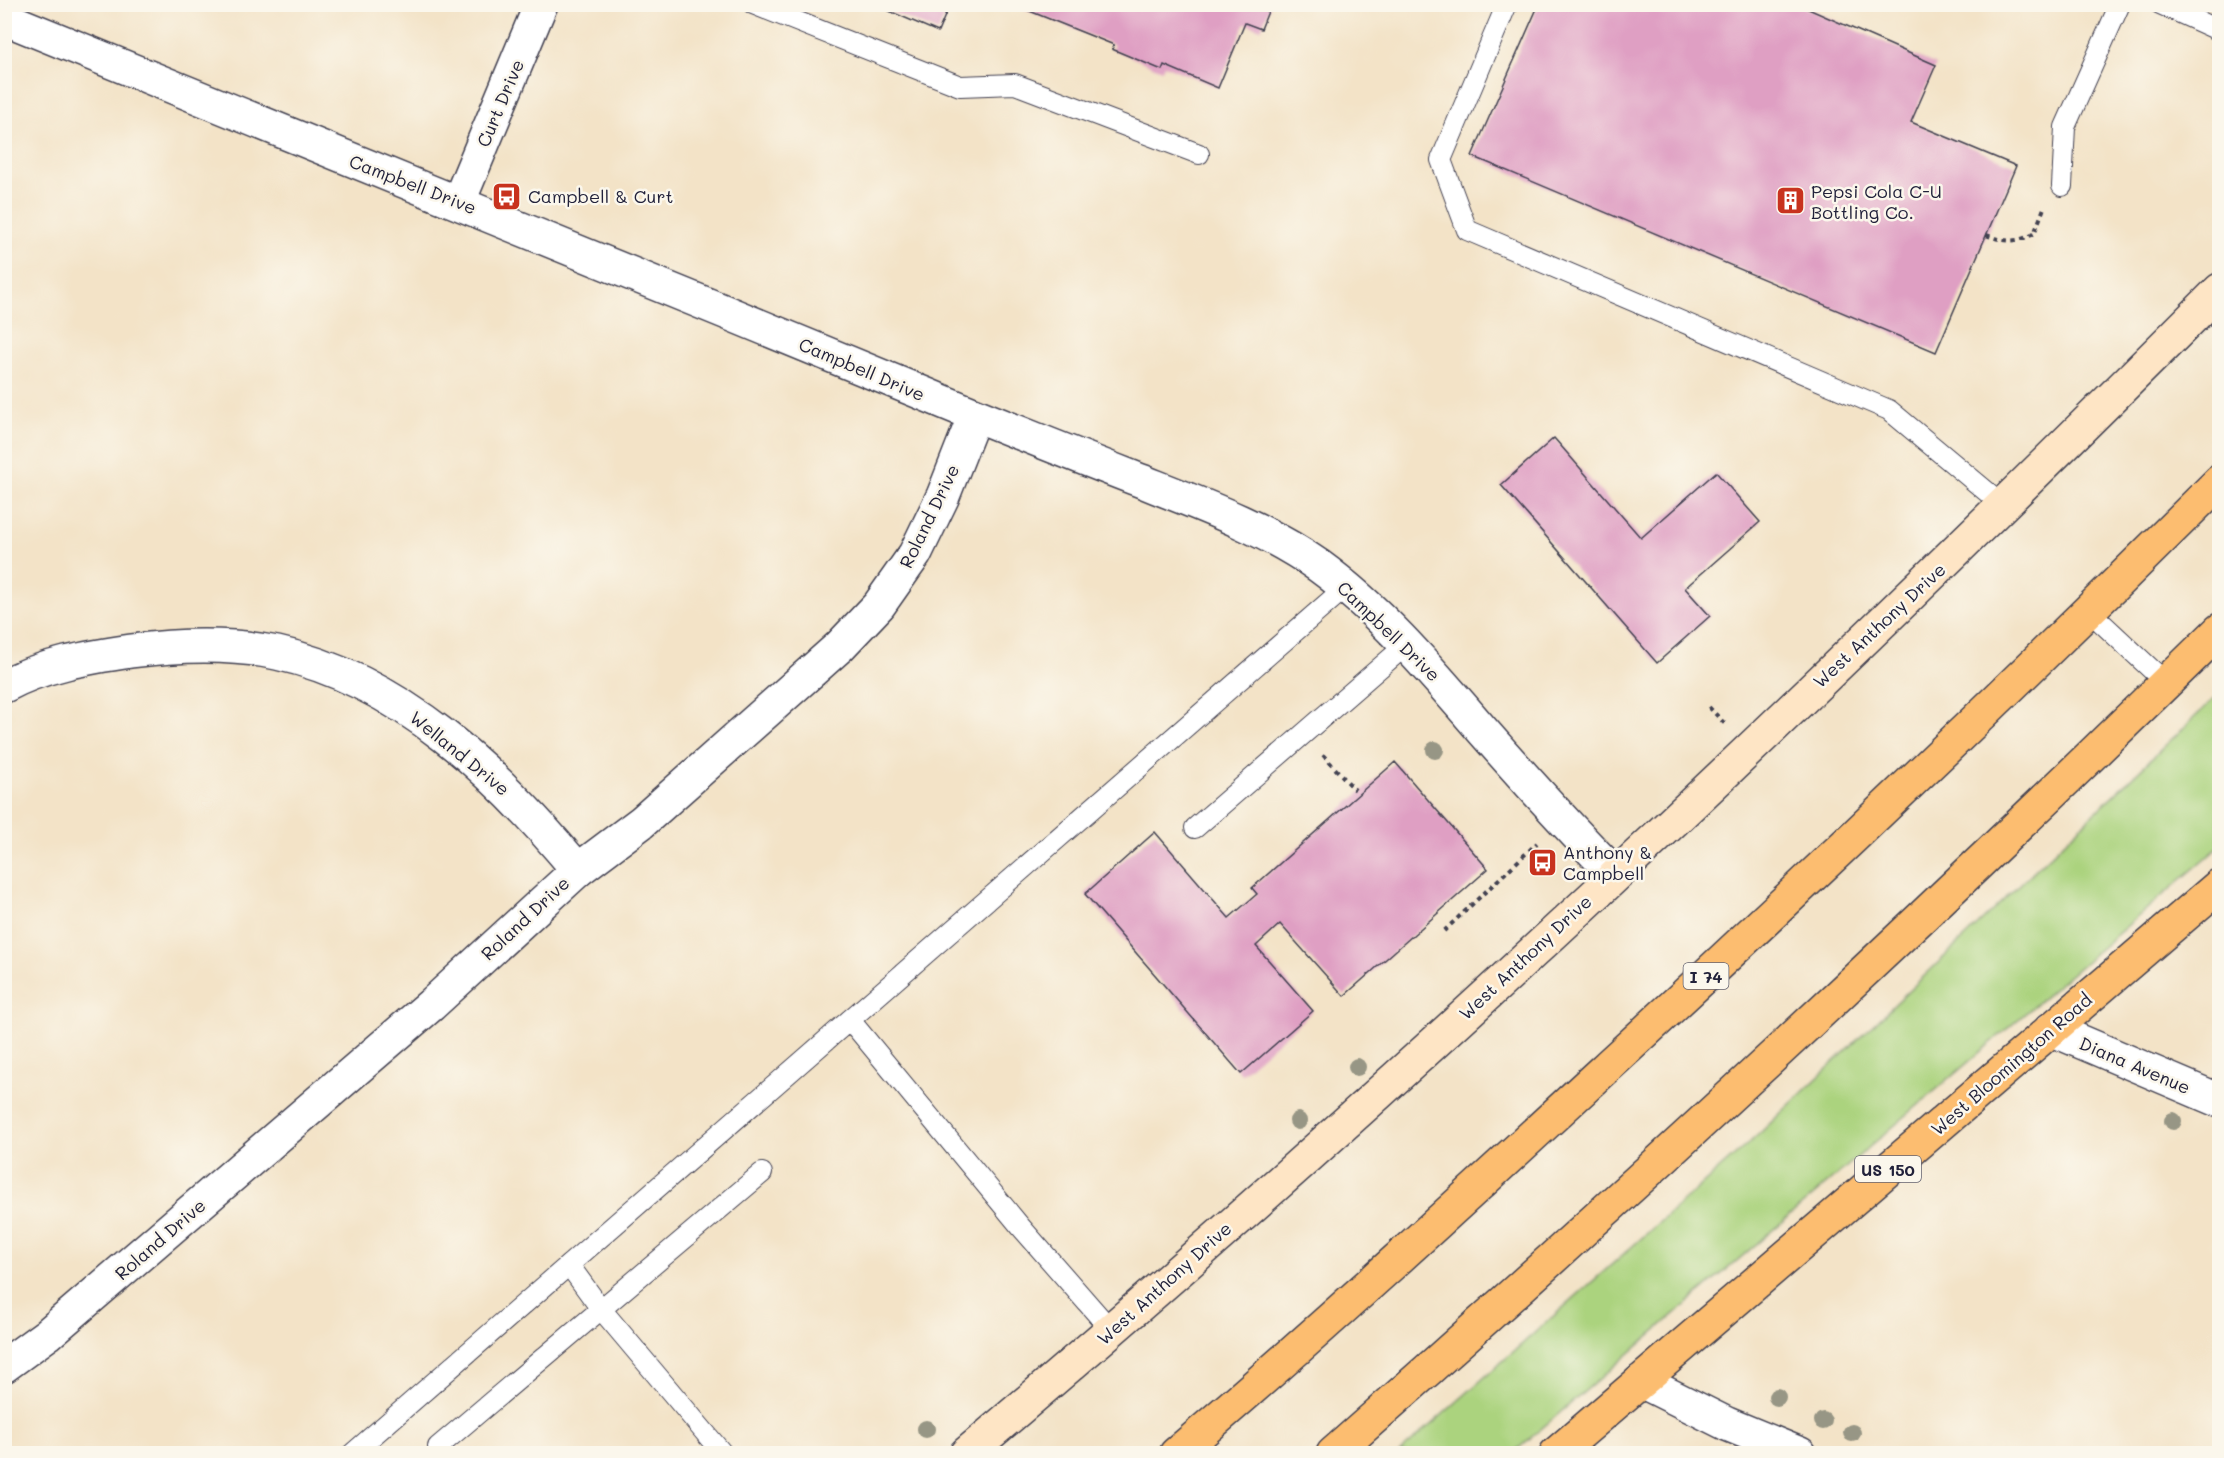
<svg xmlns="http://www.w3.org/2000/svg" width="2224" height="1458" font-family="Mali,sans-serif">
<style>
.green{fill:#abd37e;stroke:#667a5c;stroke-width:1.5}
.building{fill:#df9fc3}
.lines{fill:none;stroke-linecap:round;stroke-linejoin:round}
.lane-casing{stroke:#413f50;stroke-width:22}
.street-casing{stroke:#413f50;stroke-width:36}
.secondary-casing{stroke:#413f50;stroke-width:36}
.primary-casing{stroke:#413f50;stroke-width:36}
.highway-casing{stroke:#413f50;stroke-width:36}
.path{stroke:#413f50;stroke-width:4;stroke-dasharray:4.5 4.5;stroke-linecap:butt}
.lane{stroke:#fff;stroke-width:20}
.street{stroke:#fff;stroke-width:33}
.secondary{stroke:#fee5c5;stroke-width:33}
.primary{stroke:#fcbd6f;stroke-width:33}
.highway{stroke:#fcbd6f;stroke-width:33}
.tree{fill:#979685}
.labels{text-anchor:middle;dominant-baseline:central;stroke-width:5;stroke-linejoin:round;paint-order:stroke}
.shield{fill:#fbf7ec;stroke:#636270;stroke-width:1.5}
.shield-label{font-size:16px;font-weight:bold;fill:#22223b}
.street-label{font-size:18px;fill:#22223b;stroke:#fbf7ec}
.poi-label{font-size:18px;fill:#22223b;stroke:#fbf7ec;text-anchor:start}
</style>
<rect width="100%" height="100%" fill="#fbf7ec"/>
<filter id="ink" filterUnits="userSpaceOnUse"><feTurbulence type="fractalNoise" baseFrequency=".0167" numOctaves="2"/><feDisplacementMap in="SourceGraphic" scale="12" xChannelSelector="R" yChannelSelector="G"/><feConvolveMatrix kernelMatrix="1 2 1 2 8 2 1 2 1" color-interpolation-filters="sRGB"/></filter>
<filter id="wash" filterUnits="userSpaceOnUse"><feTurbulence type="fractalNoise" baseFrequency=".008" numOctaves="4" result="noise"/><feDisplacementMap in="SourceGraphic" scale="24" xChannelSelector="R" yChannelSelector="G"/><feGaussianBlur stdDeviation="1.35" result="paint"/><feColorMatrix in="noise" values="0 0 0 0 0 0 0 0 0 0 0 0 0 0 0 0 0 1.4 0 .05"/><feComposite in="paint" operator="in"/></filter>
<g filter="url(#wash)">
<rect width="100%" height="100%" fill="#f3e3c7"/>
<polygon class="green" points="2219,694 2219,847 1513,1453 1399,1453 1759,1134"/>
<g id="blocks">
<g class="building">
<polygon points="873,4 950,4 938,32"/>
<polygon points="1023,4 1271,4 1261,29 1245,23 1218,88 1164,65 1162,70 1112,49 1114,45 1022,8"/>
<polygon points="1539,4 1797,4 1936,65 1911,122 2016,166 1936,352 1472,156"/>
<polygon points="1554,438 1641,538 1716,472 1760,522 1685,588 1710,616 1657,663 1501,485"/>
<polygon points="1395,762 1488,869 1344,996 1280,924 1256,946 1313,1011 1241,1074 1085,894 1155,832 1229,918 1257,894 1252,888"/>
</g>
</g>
</g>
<g filter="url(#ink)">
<use href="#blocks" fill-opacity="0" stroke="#413f50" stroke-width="1.5"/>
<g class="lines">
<defs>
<g id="lane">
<polyline points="753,4 960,86 1015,84 1199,154"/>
<polyline points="1507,4 1441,160 1467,230 1889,410 2004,506"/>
<polyline points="2160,4 2220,31"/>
<polyline points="2062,186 2065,127 2120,4"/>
<polyline points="2089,611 2166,683"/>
<polyline points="1195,828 1406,645"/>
<polyline points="850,1020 1020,1226 1111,1330"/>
<polyline points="569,1265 601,1309 723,1454"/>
<polyline points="438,1447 762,1173"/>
<polyline points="352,1454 1346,587"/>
</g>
<g id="street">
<path d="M4,18C312,144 620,268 927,395C996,424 1065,451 1134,478C1197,503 1264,527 1319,566C1382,612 1432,672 1483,731C1526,780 1569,828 1615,874"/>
<polyline points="459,201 541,4"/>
<path d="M4,686C42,665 90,657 131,651C178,645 230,643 277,653C401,680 499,775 578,870"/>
<polyline points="2051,1029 2220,1101"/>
<polyline points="4,1366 48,1334 431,1005 578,870 642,822 840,646 879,605 915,554 943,496 975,415"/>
<polyline points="1641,1381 1727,1424 1800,1454"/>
</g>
<path id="secondary" d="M966,1454C1402,1086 1817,693 2220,290"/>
<polyline id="primary" points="1556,1454 2220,885"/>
<g id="highway">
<path d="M1176,1454C1323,1329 1466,1197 1608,1066C1816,875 2020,680 2220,481"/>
<path d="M1333,1454C1636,1187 1932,913 2220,630"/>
</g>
</defs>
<use href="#lane" class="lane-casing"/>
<use href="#street" class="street-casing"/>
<use href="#secondary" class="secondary-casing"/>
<use href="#primary" class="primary-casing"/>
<use href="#highway" class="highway-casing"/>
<g class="path">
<path d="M1986,235C2006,242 2015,243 2034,234L2044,208"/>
<polyline points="1709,707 1725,724"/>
<polyline points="1323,755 1355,790"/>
<polyline points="1444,931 1537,843"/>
</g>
<use href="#lane" class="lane"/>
<use href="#street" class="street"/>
<use href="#secondary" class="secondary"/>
<use href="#primary" class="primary"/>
<use href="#highway" class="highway"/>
</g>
<g class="tree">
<circle cx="1435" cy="750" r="9"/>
<circle cx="1357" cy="1067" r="9"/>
<circle cx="1298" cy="1121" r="9"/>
<circle cx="2173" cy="1121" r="9"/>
<circle cx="1777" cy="1397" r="9"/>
<circle cx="1823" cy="1421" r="9"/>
<circle cx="926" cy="1429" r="9"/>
<circle cx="1852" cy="1433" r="9"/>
</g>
</g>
<defs>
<symbol id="bus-square" viewBox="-11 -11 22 22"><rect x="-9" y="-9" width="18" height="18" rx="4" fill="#c8321e" stroke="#fbf7ec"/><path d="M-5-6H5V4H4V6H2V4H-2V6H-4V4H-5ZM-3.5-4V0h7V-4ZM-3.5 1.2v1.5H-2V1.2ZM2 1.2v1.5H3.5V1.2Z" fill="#fff"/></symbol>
<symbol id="building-square" viewBox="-11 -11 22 22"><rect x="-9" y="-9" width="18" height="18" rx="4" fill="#c8321e" stroke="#fbf7ec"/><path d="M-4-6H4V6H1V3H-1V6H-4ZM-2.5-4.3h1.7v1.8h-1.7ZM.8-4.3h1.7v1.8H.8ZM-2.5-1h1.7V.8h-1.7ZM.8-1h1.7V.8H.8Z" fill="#fff"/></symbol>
</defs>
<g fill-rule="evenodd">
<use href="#bus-square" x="490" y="180" width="33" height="33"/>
<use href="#building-square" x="1774" y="184" width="33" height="33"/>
<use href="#bus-square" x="1526" y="846" width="33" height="33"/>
</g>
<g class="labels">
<g class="shield">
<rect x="1683.5" y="963" width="45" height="26" rx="4.5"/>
<rect x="1855" y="1156" width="66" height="26" rx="4.5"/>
</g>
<g class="shield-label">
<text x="1706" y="976">I 74</text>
<text x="1888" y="1169">US 150</text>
</g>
<g class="street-label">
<text transform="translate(500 103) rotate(-67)">Curt Drive</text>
<text transform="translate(413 184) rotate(21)">Campbell Drive</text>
<text transform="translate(862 369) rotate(23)">Campbell Drive</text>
<text transform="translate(929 516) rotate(-64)">Roland Drive</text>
<text transform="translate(1879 625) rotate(-43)">West Anthony Drive</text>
<text transform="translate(1389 631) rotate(44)">Campbell Drive</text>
<text transform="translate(460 753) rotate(39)">Welland Drive</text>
<text transform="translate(525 918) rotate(-43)">Roland Drive</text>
<text transform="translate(1525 957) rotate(-43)">West Anthony Drive</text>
<text transform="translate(2011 1064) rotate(-41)">West Bloomington Road</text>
<text transform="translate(2135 1065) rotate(23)">Diana Avenue</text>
<text transform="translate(160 1239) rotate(-41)">Roland Drive</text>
<text transform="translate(1164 1283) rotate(-42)">West Anthony Drive</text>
</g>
<g class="poi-label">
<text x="1811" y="191">Pepsi Cola C-U<tspan x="1811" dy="21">Bottling Co.</tspan></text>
<text x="528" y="196">Campbell &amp; Curt</text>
<text x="1563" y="852">Anthony &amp;<tspan x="1563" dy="21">Campbell</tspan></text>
</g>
</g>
<rect width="2224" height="1458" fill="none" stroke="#fbf7ec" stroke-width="24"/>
</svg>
